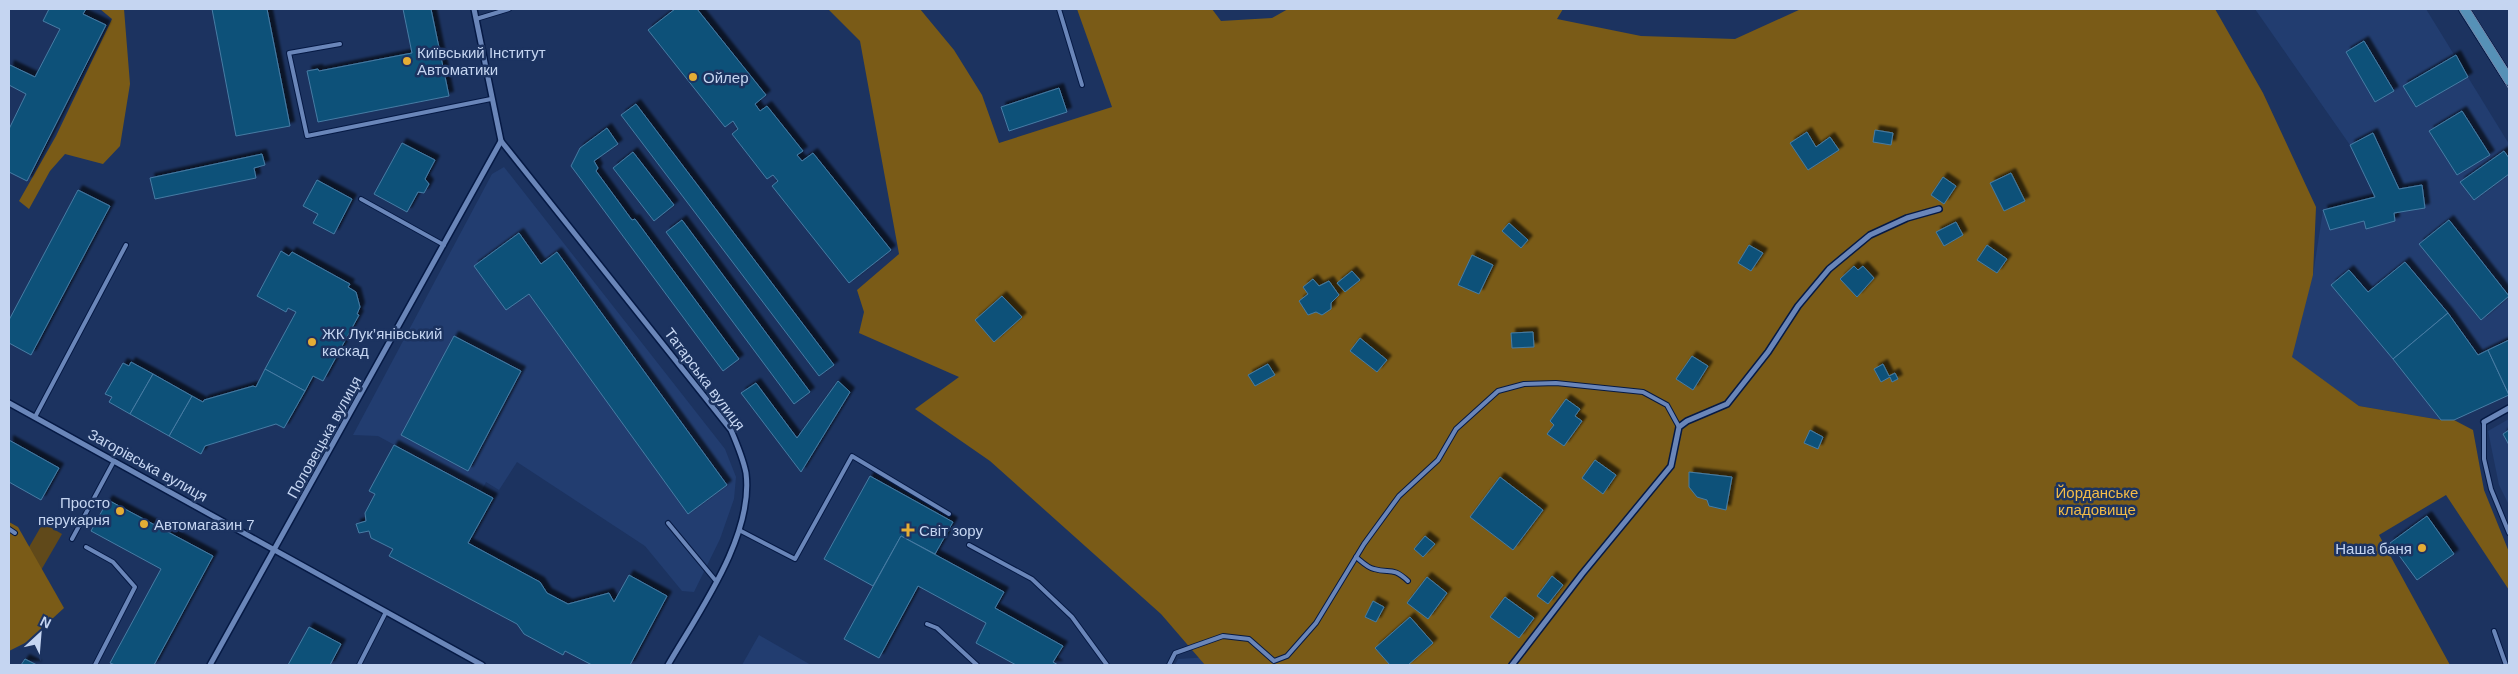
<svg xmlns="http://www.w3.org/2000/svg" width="2518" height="674" font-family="Arial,sans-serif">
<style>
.built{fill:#223d70}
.green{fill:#60491a}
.forest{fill:#7a5b17}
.building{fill:#105179;stroke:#467ca4;filter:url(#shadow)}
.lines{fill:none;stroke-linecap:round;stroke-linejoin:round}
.service-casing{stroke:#051944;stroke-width:6}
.minor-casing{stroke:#051944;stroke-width:8}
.secondary-casing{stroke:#051944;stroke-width:12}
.service{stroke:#6a86b9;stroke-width:4}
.minor{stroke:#6a86b9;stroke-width:5}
.secondary{stroke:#5691b7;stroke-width:10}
.tram{stroke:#7386aa;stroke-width:1}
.poi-dot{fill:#e4ad35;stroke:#1c3360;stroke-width:2}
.labels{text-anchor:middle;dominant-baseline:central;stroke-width:5;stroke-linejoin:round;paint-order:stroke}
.poi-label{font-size:15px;fill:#c5d5f1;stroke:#1c3360;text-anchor:start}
.street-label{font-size:15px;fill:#c5d5f1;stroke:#1c3360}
.park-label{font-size:15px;fill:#f3bc48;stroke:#1c3360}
</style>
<defs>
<filter id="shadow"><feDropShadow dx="4.5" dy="-4.5" stdDeviation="1" flood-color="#0009"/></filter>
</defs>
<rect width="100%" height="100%" fill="#1c3360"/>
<g class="built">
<polygon points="2255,9 2426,9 2509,144 2509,395 2454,420 2441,420 2359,406 2288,356 2313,275 2323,210 2375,197 2350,145"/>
<polygon points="504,167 725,449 736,477 734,499 720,539 694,592 682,591 645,546 517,462 499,490 486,482 481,492 378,436 353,435 492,174"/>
<polygon points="2509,419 2509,505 2499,485 2488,431"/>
<polygon points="759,635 811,665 742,665"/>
<polygon points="1210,657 1226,665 1175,665 1178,659"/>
</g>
<polygon class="green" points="43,523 62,534 40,572 21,561"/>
<g class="forest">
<polygon points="100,9 124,9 130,84 120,146 103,164 65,154 50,171 29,209 19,201 56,136 112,19"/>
<polygon points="828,9 920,9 954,50 982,95 999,143 1112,107 1077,9 1212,9 1221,21 1272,18 1288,9 1563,9 1557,19 1641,36 1735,39 1801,9 2215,9 2263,93 2316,207 2313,275 2292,357 2359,406 2441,420 2454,420 2473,430 2484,490 2509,552 2509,590 2446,495 2379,535 2450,665 1205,665 1161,614 990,461 915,409 959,377 859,333 864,312 857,290 899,254 860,41"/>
<polygon points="9,522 18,527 64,608 27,642 9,651"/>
</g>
<g class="building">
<polygon points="49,9 86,9 83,14 106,25 27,181 9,172 9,129 26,94 9,85 9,68 10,65 35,77 60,29 43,21"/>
<polygon points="212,9 267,9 290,126 236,136"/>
<polygon points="403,9 431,9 449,96 318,122 307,71 318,69 319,71 412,53"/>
<polygon points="675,9 697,9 766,95 755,104 760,111 767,106 803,151 797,155 802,161 813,153 891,250 849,283 772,186 778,181 773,175 767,179 732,134 738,129 733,121 725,127 648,30"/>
<polygon points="2364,41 2394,91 2375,102 2346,52"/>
<polygon points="2456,55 2468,77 2416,107 2403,86"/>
<polygon points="1059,88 1067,112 1009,131 1001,107"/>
<polygon points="636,104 834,365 819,376 621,115"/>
<polygon points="2462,111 2490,155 2457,175 2429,131"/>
<polygon points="607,128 618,144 594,161 598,168 596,171 632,220 635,219 739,359 723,371 571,166 580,148"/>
<polygon points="1875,130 1893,133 1891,145 1873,142"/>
<polygon points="1807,132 1816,147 1830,137 1839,150 1808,170 1790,143"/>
<polygon points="2373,133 2399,189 2422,185 2425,208 2394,213 2395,221 2366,229 2364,221 2330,230 2323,210 2375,197 2350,145"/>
<polygon points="402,143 435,160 425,179 429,184 424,193 418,192 407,212 374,194"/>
<polygon points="2504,151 2509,158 2509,174 2474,200 2460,182"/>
<polygon points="633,152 674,205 654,221 613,168"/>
<polygon points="262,154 265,165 254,168 256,178 155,199 150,178"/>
<polygon points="2011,173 2025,201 2004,211 1990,183"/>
<polygon points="1943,177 1956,186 1944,204 1931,195"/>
<polygon points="317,180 352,199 334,234 313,223 318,214 303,206"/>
<polygon points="78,190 110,206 31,355 9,343 9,320"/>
<polygon points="682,220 810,392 794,404 666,232"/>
<polygon points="2449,220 2509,296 2481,320 2419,244"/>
<polygon points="1956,222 1963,235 1944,246 1936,232"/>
<polygon points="1509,223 1528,240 1521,248 1502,231"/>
<polygon points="519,233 541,264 557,252 727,485 688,514 529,294 506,310 474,266"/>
<polygon points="1749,245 1763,253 1751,271 1738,263"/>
<polygon points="1987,245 2007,259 1997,273 1977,260"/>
<polygon points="281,251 289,256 292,252 350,284 348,287 356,292 360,307 357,314 359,315 323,381 313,376 305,391 265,369 296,312 288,308 286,312 257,296"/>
<polygon points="1472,255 1493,265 1479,294 1458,285"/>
<polygon points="2405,262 2448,313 2393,359 2331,285 2349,270 2368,292"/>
<polygon points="1854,266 1858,270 1863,266 1874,278 1857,297 1840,279"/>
<polygon points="1352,271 1360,280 1345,292 1337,283"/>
<polygon points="1313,279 1319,286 1329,281 1339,295 1331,303 1331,309 1322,315 1316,312 1308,315 1299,301 1308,294 1303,287"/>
<polygon points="1002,296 1022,317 994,342 975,320"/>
<polygon points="2448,313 2478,355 2488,350 2509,395 2454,420 2441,420 2393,359"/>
<polygon points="1533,332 1534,347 1512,348 1511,333"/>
<polygon points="454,336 521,371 468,471 401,435"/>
<polygon points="1360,338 1387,360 1377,372 1350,351"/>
<polygon points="2509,340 2509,395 2488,350"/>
<polygon points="1692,356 1708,366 1693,390 1676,379"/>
<polygon points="131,362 153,374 130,414 109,402 112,397 105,394 123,363 129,366"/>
<polygon points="1268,364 1275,375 1255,386 1248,375"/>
<polygon points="1883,364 1889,376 1895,373 1898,379 1892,382 1890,377 1881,382 1874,369"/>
<polygon points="265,369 305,391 284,428 276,424 205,446 201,454 169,436 192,396 203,402 204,400 253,386 256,387"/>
<polygon points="153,374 192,396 169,436 130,414"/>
<polygon points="838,381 850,392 801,472 741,393 756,383 797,438"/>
<polygon points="1566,399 1580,409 1575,416 1582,421 1564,446 1547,434 1554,425 1550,421"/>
<polygon points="1810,430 1823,437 1818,449 1804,443"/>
<polygon points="2509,430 2509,445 2503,434"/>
<polygon points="9,440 59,468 41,500 9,482"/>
<polygon points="394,445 493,498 468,543 540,582 547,593 568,604 609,593 614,602 629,575 667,596 630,665 592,665 565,651 563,655 524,634 517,624 389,556 393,549 371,538 369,531 359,533 356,524 366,521 365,513 375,494 369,491"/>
<polygon points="1595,460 1616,475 1603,494 1582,478"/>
<polygon points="1689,472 1732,477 1726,510 1709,506 1707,500 1697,497 1689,487"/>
<polygon points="870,476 953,522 935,554 901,536 873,586 824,559"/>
<polygon points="1500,477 1543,510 1513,550 1470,517"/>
<polygon points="108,500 213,556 154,665 115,665 110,663 161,569 91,531"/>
<polygon points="2427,516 2454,554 2417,580 2390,543"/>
<polygon points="901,536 1004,592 995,608 1063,646 1053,662 1058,665 1016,665 976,643 986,623 918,586 879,658 844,639"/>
<polygon points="1425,536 1435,544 1423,557 1414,549"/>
<polygon points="1552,576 1563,585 1548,604 1537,596"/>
<polygon points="1427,577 1447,593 1428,619 1407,603"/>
<polygon points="1505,597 1534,618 1519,638 1490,617"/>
<polygon points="1373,601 1384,607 1376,622 1365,617"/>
<polygon points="1410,617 1433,643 1408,665 1390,665 1375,648"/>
<polygon points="309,627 341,644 330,665 288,665"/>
<polygon points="25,659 37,665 21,665"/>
</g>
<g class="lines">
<defs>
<g id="service">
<polyline points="1059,9 1082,85"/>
<polyline points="476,19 509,9"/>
<polyline points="340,44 289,53 307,136 491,99"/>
<polyline points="361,199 444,245"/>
<polyline points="35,417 126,245"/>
<polyline points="2484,422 2484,459 2491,489 2509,533"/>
<polyline points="668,523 716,581"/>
<polyline points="9,529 15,533"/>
<polyline points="739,530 795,559 852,456 949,514"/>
<polyline points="72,539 114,461"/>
<polyline points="969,545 1032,579 1072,617 1107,665"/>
<polyline points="86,547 113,562 135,587 95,665"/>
<path d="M1356,557C1361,561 1368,568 1374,569C1390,574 1392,566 1408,581"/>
<polyline points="927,624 937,628 977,665"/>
<polyline points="2494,631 2506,665"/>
<polyline points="359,665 386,612"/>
<polyline points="1169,665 1175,653 1223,636 1249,639 1274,661 1287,656 1316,623 1364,544 1399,496 1438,460 1456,429 1498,391 1524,384 1556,383 1643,392 1667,405 1679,427"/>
</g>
<g id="minor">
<path d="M474,9L501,141L731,430C737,444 743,458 746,473C754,536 698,613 668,665"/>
<polyline points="9,403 482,665"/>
<polyline points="2484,422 2509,408"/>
<polyline points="210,665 501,141"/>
<polyline points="1512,665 1582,574 1671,466 1679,427 1687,421 1727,404 1768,352 1798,306 1829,269 1870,235 1907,218 1939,209"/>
</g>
<polyline id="secondary" points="2464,9 2509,80"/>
</defs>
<use href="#service" class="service-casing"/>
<use href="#minor" class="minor-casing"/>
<use href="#secondary" class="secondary-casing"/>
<use href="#service" class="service"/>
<use href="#minor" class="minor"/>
<use href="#secondary" class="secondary"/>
<g class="tram">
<polyline points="2459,9 2509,89"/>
<polyline points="2470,9 2509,71"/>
</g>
</g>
<g class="poi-dot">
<circle cx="407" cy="61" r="5"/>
<circle cx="693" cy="77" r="5"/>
<circle cx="312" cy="342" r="5"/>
<circle cx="120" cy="511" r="5"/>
<circle cx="144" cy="524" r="5"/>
<path d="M905.5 522.5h5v5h5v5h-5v5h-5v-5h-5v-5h5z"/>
<circle cx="2422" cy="548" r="5"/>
</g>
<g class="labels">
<g class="poi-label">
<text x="417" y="52">Київський Інститут<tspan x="417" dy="17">Автоматики</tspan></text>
<text x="703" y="77">Ойлер</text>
<text x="322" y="333">ЖК Лук’янівський<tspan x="322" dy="17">каскад</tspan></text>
<text x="110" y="502" text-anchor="end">Просто<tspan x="110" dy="17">перукарня</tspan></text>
<text x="154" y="524">Автомагазин 7</text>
<text x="919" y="530">Світ зору</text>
<text x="2412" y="548" text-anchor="end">Наша баня</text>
</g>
<g class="street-label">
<text transform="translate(705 379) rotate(53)">Татарська вулиця</text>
<text transform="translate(324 437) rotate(-61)">Половецька вулиця</text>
<text transform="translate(148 465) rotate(29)">Загорівська вулиця</text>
</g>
<g class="park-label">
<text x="2097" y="492">Йорданське<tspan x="2097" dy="17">кладовище</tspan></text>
</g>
</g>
<rect width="2518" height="674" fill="none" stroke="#c5d5f1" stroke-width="20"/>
<g transform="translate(40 634) rotate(26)" stroke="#1c3360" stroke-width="4" paint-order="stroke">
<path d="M0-4L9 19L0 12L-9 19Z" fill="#c5d5f1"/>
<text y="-8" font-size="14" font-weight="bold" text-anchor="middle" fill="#c5d5f1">N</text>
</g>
</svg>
